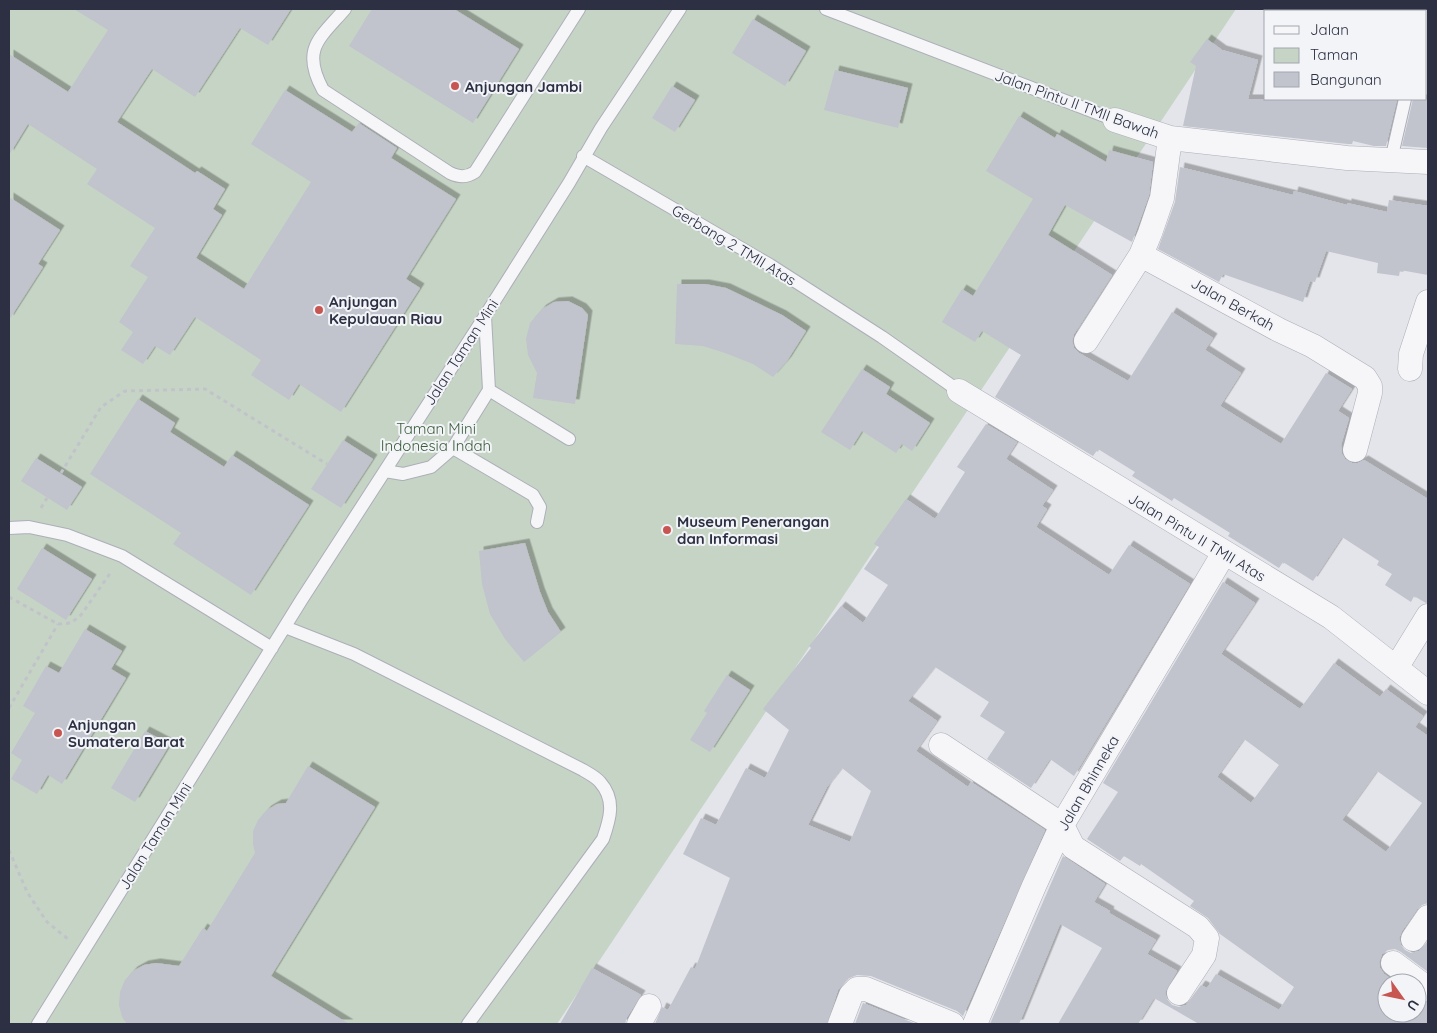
<svg xmlns="http://www.w3.org/2000/svg" width="1437" height="1033" font-family="Quicksand,sans-serif">
<defs>
<filter id="shadow"><feDropShadow dx="4.5" dy="-4.5" stdDeviation="0" flood-color="#0004"/></filter>
</defs>
<rect width="100%" height="100%" fill="#e3e5ea"/>
<!-- green -->
<path fill="#c6d4c5" d="M 9,9 L 1236,9 L 557,1024 L 9,1024 Z"/>
<!-- building -->
<path fill="#c1c3cd" fill-rule="evenodd" filter="url(#shadow)" d="M 74,9 L 291,9 L 268,45 L 240,28 L 195,97 L 152,69 L 117,122 L 195,173 L 197,171 L 225,189 L 213,209 L 222,215 L 196,258 L 244,289 L 311,182 L 251,144 L 285,90 L 352,132 L 359,123 L 397,148 L 391,158 L 456,199 L 406,279 L 420,288 L 341,412 L 299,384 L 289,400 L 251,375 L 261,360 L 195,317 L 170,355 L 155,346 L 143,364 L 121,350 L 133,332 L 119,322 L 148,277 L 130,266 L 155,228 L 87,184 L 97,169 L 28,124 L 9,155 L 9,54 L 68,92 L 108,30 Z
M 372,9 L 454,9 L 519,49 L 473,123 L 349,46 Z
M 753,19 L 806,51 L 785,86 L 732,53 Z
M 1207,39 L 1222,50 L 1258,60 L 1248,99 L 1397,99 L 1386,146 L 1374,146 L 1353,141 L 1352,144 L 1348,144 L 1183,126 L 1196,66 L 1190,62 Z
M 835,70 L 908,88 L 898,128 L 824,110 Z
M 672,86 L 695,100 L 675,132 L 652,118 Z
M 1413,99 L 1428,99 L 1428,148 L 1402,146 Z
M 1019,116 L 1055,138 L 1057,134 L 1106,162 L 1109,150 L 1153,162 L 1149,195 L 1132,242 L 1065,205 L 1048,235 L 1112,275 L 1074,334 L 1072,341 L 1074,348 L 1079,353 L 1128,381 L 1172,312 L 1213,338 L 1205,350 L 1241,373 L 1220,406 L 1281,444 L 1326,373 L 1352,389 L 1338,411 L 1349,418 L 1341,445 L 1342,454 L 1345,459 L 1352,463 L 1358,463 L 1364,460 L 1428,499 L 1428,602 L 1426,603 L 1414,596 L 1411,602 L 1385,585 L 1392,574 L 1377,565 L 1379,561 L 1342,537 L 1313,581 L 1283,562 L 1279,568 L 1228,536 L 1230,533 L 1174,498 L 1172,501 L 1132,476 L 1135,472 L 1098,449 L 1093,456 L 995,397 L 1021,355 L 982,331 L 975,342 L 942,322 L 962,289 L 973,296 L 1033,199 L 986,171 Z
M 1180,167 L 1293,195 L 1294,191 L 1347,205 L 1347,203 L 1387,212 L 1389,200 L 1428,206 L 1428,275 L 1400,270 L 1399,276 L 1377,273 L 1378,263 L 1326,251 L 1315,282 L 1310,281 L 1303,302 L 1223,274 L 1219,282 L 1158,249 L 1175,202 Z
M 9,197 L 60,230 L 38,264 L 43,267 L 9,320 Z
M 677,284 L 705,284 L 726,288 L 782,315 L 806,331 L 787,361 L 773,377 L 753,364 L 725,353 L 703,346 L 675,344 Z
M 568,301 L 582,308 L 588,315 L 575,404 L 533,398 L 537,373 L 528,355 L 526,339 L 530,323 L 542,309 L 554,302 Z
M 862,369 L 890,387 L 886,394 L 930,423 L 912,451 L 902,444 L 896,453 L 862,431 L 850,450 L 821,432 Z
M 138,399 L 175,423 L 170,432 L 224,467 L 232,455 L 309,505 L 251,595 L 173,544 L 181,533 L 90,474 Z
M 986,424 L 1017,442 L 1006,459 L 1053,490 L 1042,506 L 1047,509 L 1036,527 L 1109,575 L 1129,545 L 1190,584 L 1074,776 L 1050,759 L 1031,788 L 987,759 L 1005,732 L 980,716 L 989,702 L 935,667 L 908,701 L 937,721 L 916,751 L 968,787 L 971,782 L 1045,830 L 963,1016 L 957,1011 L 871,976 L 857,975 L 847,979 L 838,990 L 827,1024 L 655,1024 L 662,1007 L 668,1010 L 691,967 L 695,969 L 730,878 L 683,854 L 701,818 L 716,825 L 746,768 L 765,778 L 789,730 L 763,709 L 811,648 L 809,646 L 841,606 L 863,623 L 888,585 L 864,569 L 879,547 L 874,544 L 906,499 L 935,519 L 965,472 L 957,467 ZM 842,768 L 871,791 L 850,842 L 808,825 L 827,787 Z
M 343,440 L 373,459 L 341,508 L 311,489 Z
M 36,458 L 82,487 L 67,510 L 21,481 Z
M 525,543 L 540,592 L 548,612 L 561,632 L 524,662 L 505,639 L 490,614 L 482,584 L 479,551 Z
M 42,548 L 92,579 L 66,620 L 17,589 Z
M 1223,582 L 1255,603 L 1221,654 L 1300,709 L 1334,663 L 1380,697 L 1386,689 L 1423,716 L 1415,727 L 1428,736 L 1428,903 L 1422,905 L 1417,909 L 1402,931 L 1399,938 L 1401,945 L 1405,950 L 1411,953 L 1419,951 L 1428,941 L 1428,972 L 1401,952 L 1395,949 L 1388,950 L 1382,954 L 1379,962 L 1380,968 L 1384,974 L 1397,983 L 1387,983 L 1387,1013 L 1417,1013 L 1417,998 L 1428,1002 L 1428,1024 L 1199,1024 L 1154,998 L 1138,1024 L 1058,1024 L 1102,948 L 1060,924 L 1019,1024 L 990,1024 L 1063,856 L 1105,884 L 1094,902 L 1110,911 L 1109,913 L 1156,940 L 1147,954 L 1177,971 L 1165,992 L 1167,999 L 1172,1005 L 1179,1007 L 1186,1005 L 1201,985 L 1207,988 L 1216,974 L 1279,1010 L 1294,987 L 1220,934 L 1208,918 L 1190,906 L 1194,901 L 1141,864 L 1140,866 L 1124,856 L 1120,861 L 1087,839 L 1118,792 L 1103,783 ZM 1244,739 L 1279,765 L 1251,803 L 1217,777 ZM 1377,771 L 1422,803 L 1386,852 L 1342,820 Z
M 85,629 L 122,651 L 111,669 L 126,678 L 62,784 L 48,775 L 37,794 L 11,779 L 22,760 L 11,753 L 35,713 L 23,706 L 46,666 L 59,673 Z
M 727,675 L 750,690 L 710,752 L 690,740 L 707,713 L 704,711 Z
M 145,731 L 170,744 L 135,802 L 111,788 Z
M 308,766 L 375,807 L 271,976 L 349,1024 L 127,1024 L 122,1017 L 119,1005 L 120,992 L 125,980 L 133,971 L 144,965 L 156,963 L 179,966 L 203,928 L 207,931 L 255,853 L 253,844 L 253,831 L 258,820 L 267,810 L 277,804 L 286,803 Z
M 592,968 L 641,995 L 627,1017 L 625,1024 L 560,1024 Z
M 863,1003 L 916,1024 L 855,1024 Z"/>
<g fill="none" stroke-linecap="round" stroke-linejoin="round">
<defs>
<path id="service" d="M 345,9 C 319,39 301,49 323,90 L 450,173 C 459,177 466,178 475,172 L 579,9
M 826,9 L 1115,120
M 1407,9 L 1408,11
M 583,156 L 770,265 L 882,337 L 959,391
M 1391,160 L 1405,99
M 489,390 L 569,439
M 453,448 L 533,495 L 540,507 L 537,522
M 385,471 L 403,474 L 431,467 L 453,448 L 489,390 L 485,316
M 9,528 L 29,527 L 67,535 L 122,556 L 272,648
M 285,627 L 354,654 L 583,770 C 588,773 596,777 600,782 C 616,800 610,819 603,839 L 468,1024
M 38,1024 L 302,599 L 485,316 L 569,183 L 601,128 L 680,9"/>
<path id="minor" d="M 1115,120 L 1170,138 L 1347,158 L 1428,162
M 1170,138 L 1162,198 L 1150,233 L 1141,255 L 1279,330 L 1313,346 L 1365,378 L 1370,386 L 1370,393 L 1355,450
M 1086,341 L 1141,255
M 1410,369 L 1411,354 L 1428,302
M 959,391 L 1331,617 L 1428,693
M 1396,668 L 1428,616
M 941,745 L 1062,825 L 1073,847 L 1198,927 L 1207,938 L 1204,955 L 1179,993
M 1413,939 L 1428,917
M 1393,963 L 1428,989
M 639,1024 L 649,1006
M 840,1024 L 851,995 L 857,989 L 866,989 L 952,1024
M 975,1024 L 1034,886 L 1062,825 L 1224,553"/>
</defs>
<!-- service casing -->
<use href="#service" stroke="#acafb8" stroke-width="14"/>
<!-- minor casing -->
<use href="#minor" stroke="#acafb8" stroke-width="25"/>
<!-- path -->
<path stroke="#c1c3c9" stroke-width="3" stroke-dasharray="4 4" stroke-linecap="butt" d="M 61,473 L 101,407 L 125,391 L 205,389 L 327,464
M 41,508 L 47,498
M 9,597 L 58,624 L 71,623 L 81,615 L 111,572
M 9,708 L 58,624
M 9,850 L 27,892 L 47,922 L 68,939"/>
<!-- service -->
<use href="#service" stroke="#f6f6f9" stroke-width="12"/>
<!-- minor -->
<use href="#minor" stroke="#f6f6f9" stroke-width="24"/>
</g>
<!-- markers -->
<g fill="#c75551" stroke="#f3f4f8" stroke-width="2">
<circle cx="455" cy="86" r="5"/>
<circle cx="319" cy="310" r="5"/>
<circle cx="667" cy="530" r="5"/>
<circle cx="58" cy="733" r="5"/>
</g>
<g text-anchor="middle" dominant-baseline="central" stroke-width="4" stroke-linejoin="round" paint-order="stroke">
<!-- poi labels -->
<g font-size="15" font-weight="bold" fill="#2c3042" stroke="#f3f4f8" text-anchor="start">
<text x="465" y="86">Anjungan Jambi</text>
<text x="329" y="301">Anjungan<tspan x="329" dy="17">Kepulauan Riau</tspan></text>
<text x="677" y="521">Museum Penerangan<tspan x="677" dy="17">dan Informasi</tspan></text>
<text x="68" y="724">Anjungan<tspan x="68" dy="17">Sumatera Barat</tspan></text>
</g>
<!-- street labels -->
<g font-size="15" fill="#2c3042" stroke="#f3f4f8">
<text transform="translate(1077 104) rotate(20)">Jalan Pintu II TMII Bawah</text>
<text transform="translate(734 245) rotate(31)">Gerbang 2 TMII Atas</text>
<text transform="translate(1233 304) rotate(29)">Jalan Berkah</text>
<text transform="translate(461 352) rotate(-57)">Jalan Taman Mini</text>
<text transform="translate(1197 537) rotate(31)">Jalan Pintu II TMII Atas</text>
<text transform="translate(1088 783) rotate(-60)">Jalan Bhinneka</text>
<text transform="translate(155 836) rotate(-58)">Jalan Taman Mini</text>
</g>
<!-- park labels -->
<g font-size="15" fill="#3a5d3a" stroke="#f3f4f8">
<text x="436" y="428">Taman Mini<tspan x="436" dy="17">Indonesia Indah</tspan></text>
</g>
</g>
<!-- border -->
<rect width="1437" height="1033" fill="none" stroke="#2c3042" stroke-width="20"/>
<!-- legend -->
<rect x="1264" y="10" width="162" height="90" fill="#f3f4f8" stroke="#a3a6af"/>
<rect x="1274" y="26" width="25" height="8" fill="#f6f6f9" stroke="#a3a6af"/>
<text x="1310" y="35" font-size="15" fill="#2c3042">Jalan</text>
<rect x="1274" y="48" width="25" height="15" fill="#c6d4c5" stroke="#a3a6af"/>
<text x="1310" y="60" font-size="15" fill="#2c3042">Taman</text>
<rect x="1274" y="72" width="25" height="15" fill="#c1c3cd" stroke="#a3a6af"/>
<text x="1310" y="85" font-size="15" fill="#2c3042">Bangunan</text>
<!-- north arrow -->
<g transform="translate(1402 998) rotate(123)"><circle r="24" fill="#f3f4f8" stroke="#a3a6af"/>
<path d="M0-4L9 19L0 12L-9 19Z" fill="#c75551"/>
<text y="-8" font-size="14" font-weight="bold" text-anchor="middle" fill="#2c3042">U</text>
</g>
</svg>
